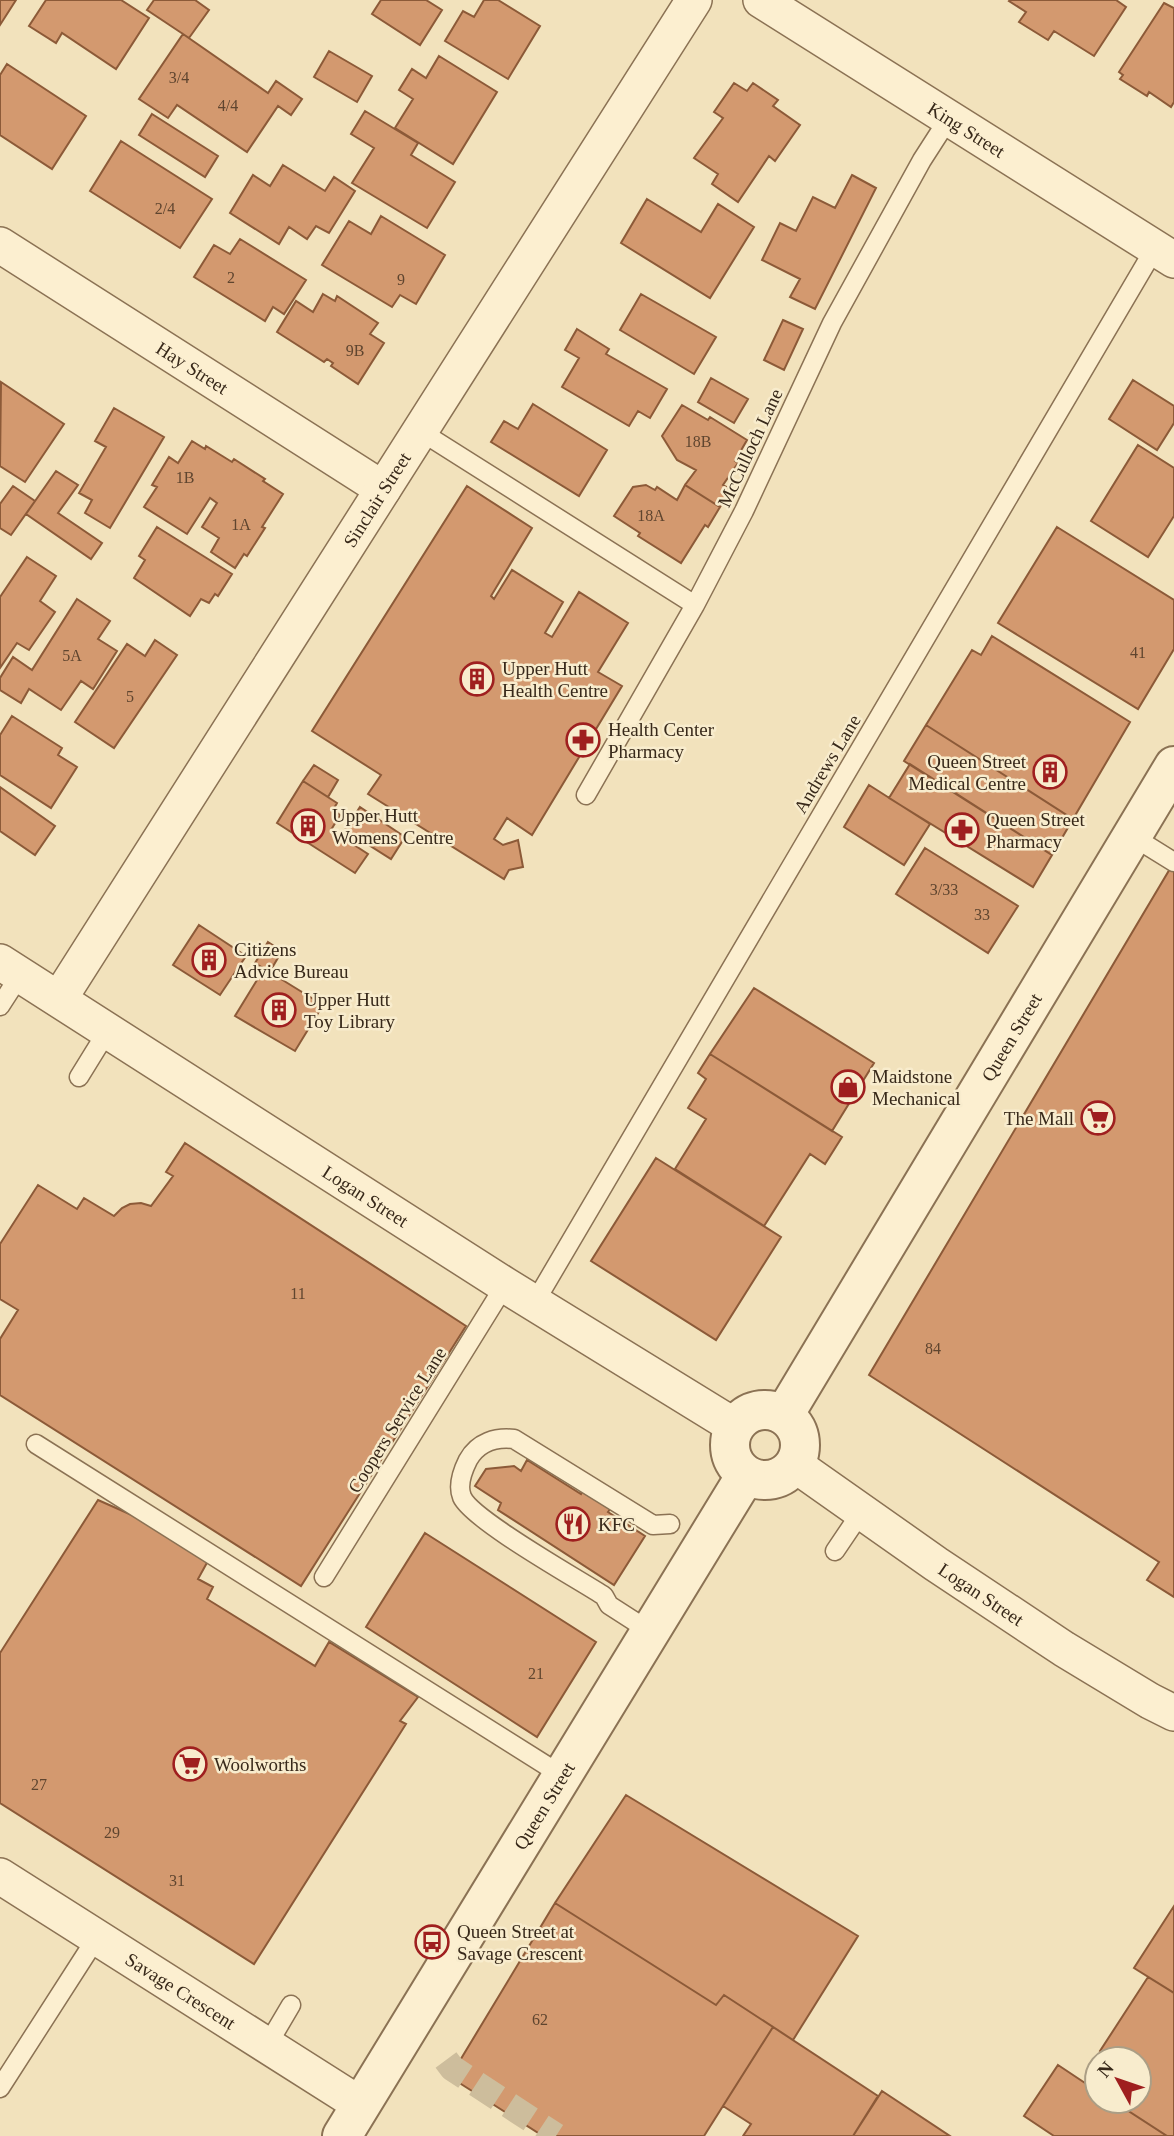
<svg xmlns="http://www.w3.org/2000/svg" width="1174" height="2136" font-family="Georgia,serif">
<rect width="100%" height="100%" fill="#f2e2bc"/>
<!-- building -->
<path fill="#d3996f" stroke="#8c5a38" stroke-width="2" d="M 0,0 L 16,0 L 0,25 Z
M 46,0 L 121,0 L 149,18 L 116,69 L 62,33 L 56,43 L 29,26 Z
M 154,0 L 195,0 L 209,10 L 189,38 L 147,10 Z
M 381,0 L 426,0 L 442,10 L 420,45 L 372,14 Z
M 484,0 L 498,0 L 540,26 L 508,79 L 445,41 L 463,11 L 474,17 Z
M 1010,0 L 1116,0 L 1126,7 L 1094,56 L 1054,31 L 1048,40 L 1019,22 L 1026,12 L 1009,1 Z
M 1164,3 L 1174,8 L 1174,102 L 1171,107 L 1149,92 L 1147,96 L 1120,79 L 1123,75 L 1119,72 Z
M 183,34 L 268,93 L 276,81 L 302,99 L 291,115 L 278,106 L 247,152 L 177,105 L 168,118 L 139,99 Z
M 329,51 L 372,76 L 357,102 L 314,77 Z
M 439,56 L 497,92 L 453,164 L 395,128 L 413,99 L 399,90 L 412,69 L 426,78 Z
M 7,64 L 86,116 L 52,169 L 0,135 L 0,75 Z
M 734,83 L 747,91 L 753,83 L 778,100 L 773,106 L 800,125 L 775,161 L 769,156 L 738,202 L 712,184 L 718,174 L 694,158 L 723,118 L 714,112 Z
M 365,111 L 418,143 L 411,155 L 455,182 L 427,228 L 352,183 L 374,148 L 351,134 Z
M 152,114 L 218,156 L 205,177 L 139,135 Z
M 121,141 L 212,199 L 180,248 L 90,191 Z
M 283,165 L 325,191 L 334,177 L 355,191 L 329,233 L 316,226 L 307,239 L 289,227 L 279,244 L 230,213 L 253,175 L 270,186 Z
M 852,175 L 876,188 L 815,309 L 790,297 L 800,279 L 762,260 L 780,223 L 796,231 L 813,197 L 835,208 Z
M 647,199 L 701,232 L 718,204 L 754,227 L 710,298 L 621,243 Z
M 381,216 L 445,255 L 416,304 L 400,295 L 392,307 L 322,265 L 349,221 L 371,234 Z
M 240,239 L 306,280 L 284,314 L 273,307 L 265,321 L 194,277 L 214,245 L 230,254 Z
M 323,294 L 335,301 L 337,296 L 378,323 L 370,334 L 384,343 L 358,384 L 331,366 L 333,363 L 327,359 L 324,362 L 277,332 L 296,301 L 313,312 Z
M 641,294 L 716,337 L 694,374 L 620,330 Z
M 783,320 L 803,329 L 784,370 L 764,360 Z
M 577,329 L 609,349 L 606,354 L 667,389 L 650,418 L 638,411 L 629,426 L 562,387 L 579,358 L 565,350 Z
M 711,378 L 748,399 L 734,423 L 698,402 Z
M 1133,380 L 1174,406 L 1174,423 L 1157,450 L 1109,419 Z
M 1,382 L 64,424 L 25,482 L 0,466 Z
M 533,404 L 607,450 L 579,496 L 491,442 L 504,421 L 518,429 Z
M 682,405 L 708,420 L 710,417 L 747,440 L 735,461 L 738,463 L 723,485 L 730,489 L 720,507 L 685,485 L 696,470 L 677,460 L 662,436 Z
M 114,408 L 164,437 L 110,528 L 85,513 L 92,500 L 79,493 L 106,447 L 95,441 Z
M 192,441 L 205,449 L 206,446 L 232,462 L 234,459 L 265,479 L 263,481 L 283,494 L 262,527 L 265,528 L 247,556 L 244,554 L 235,568 L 211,552 L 219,538 L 202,527 L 217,503 L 210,498 L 187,534 L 144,507 L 157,487 L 152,485 L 169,457 L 178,463 Z
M 1138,445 L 1174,468 L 1174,516 L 1148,557 L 1091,521 Z
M 56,471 L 78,485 L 58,513 L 102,543 L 91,559 L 26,514 Z
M 646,485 L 655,490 L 657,487 L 677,500 L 685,485 L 720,507 L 708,527 L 705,525 L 681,563 L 638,536 L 640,533 L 614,516 L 633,487 Z
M 13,486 L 35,501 L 11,535 L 0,528 L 0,504 Z
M 467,486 L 532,528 L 491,596 L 494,599 L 512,570 L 563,602 L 545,633 L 552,637 L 579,592 L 628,623 L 598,672 L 622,686 L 532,835 L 507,818 L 494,839 L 503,845 L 518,840 L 523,867 L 509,870 L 504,879 L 368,794 L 381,775 L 312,731 Z
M 157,527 L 232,574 L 218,596 L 215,594 L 209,603 L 201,599 L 190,616 L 134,578 L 145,560 L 139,556 Z
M 1057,527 L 1174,600 L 1174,649 L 1138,709 L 998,623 Z
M 27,557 L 56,576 L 40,601 L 55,612 L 29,650 L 17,643 L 0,668 L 0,597 Z
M 77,599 L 110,621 L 98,639 L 117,651 L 93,689 L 81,681 L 61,710 L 29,689 L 21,703 L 0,690 L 0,678 L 13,657 L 32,670 Z
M 992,636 L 1130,722 L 1073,819 L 926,725 L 972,650 L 981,655 Z
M 155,640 L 177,655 L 114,748 L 75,722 L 127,644 L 145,656 Z
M 12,716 L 62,748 L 58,755 L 77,767 L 51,808 L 0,775 L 0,735 Z
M 926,725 L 1073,819 L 1052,855 L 904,761 Z
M 910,764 L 1052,855 L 1033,887 L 889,798 Z
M 314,765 L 338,780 L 328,797 L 303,781 Z
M 303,781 L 337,803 L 333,810 L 340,815 L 331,830 L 368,854 L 355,873 L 277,823 Z
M 869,785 L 930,824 L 904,865 L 844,827 Z
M 0,787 L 55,826 L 35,855 L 0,831 Z
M 360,807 L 405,837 L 391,859 L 345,830 Z
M 925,848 L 1018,906 L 988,953 L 896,894 Z
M 1174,862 L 1174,1597 L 1147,1580 L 1159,1562 L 869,1375 Z
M 199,925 L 246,956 L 220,995 L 173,965 Z
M 268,942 L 282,951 L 269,973 L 255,963 Z
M 255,963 L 323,1005 L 295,1051 L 235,1016 L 257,980 L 248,974 Z
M 754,988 L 874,1063 L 832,1131 L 710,1054 Z
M 710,1054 L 842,1137 L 825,1164 L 810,1154 L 764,1226 L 675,1169 L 706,1119 L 688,1108 L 706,1079 L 698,1073 Z
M 185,1143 L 466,1326 L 301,1586 L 0,1395 L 0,1339 L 18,1310 L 0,1299 L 0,1244 L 38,1185 L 77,1209 L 84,1198 L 114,1216 L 122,1208 L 130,1204 L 141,1203 L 151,1206 L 173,1176 L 166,1172 Z
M 656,1158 L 781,1237 L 716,1340 L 591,1261 Z
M 527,1460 L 581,1494 L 583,1490 L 611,1508 L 608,1512 L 645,1536 L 614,1585 L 498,1510 L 501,1503 L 475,1486 L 486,1469 L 514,1466 L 521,1471 Z
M 98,1500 L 143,1520 L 209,1559 L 198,1579 L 213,1587 L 207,1599 L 315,1666 L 329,1642 L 418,1697 L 400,1721 L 406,1724 L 254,1964 L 0,1803 L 0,1653 Z
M 425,1533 L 596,1642 L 537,1737 L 366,1627 Z
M 626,1795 L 858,1936 L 793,2040 L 724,1995 L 716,2005 L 555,1903 Z
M 555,1903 L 716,2005 L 724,1995 L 773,2027 L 704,2136 L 543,2136 L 450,2077 Z
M 1174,1906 L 1174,1993 L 1134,1968 Z
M 1148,1977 L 1174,1993 L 1174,2136 L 1167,2136 L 1113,2101 L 1139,2101 L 1139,2059 L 1113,2059 L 1100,2051 Z
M 773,2027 L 878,2096 L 853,2136 L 743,2136 L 751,2124 L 723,2106 Z
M 1058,2065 L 1097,2091 L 1097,2101 L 1113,2101 L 1167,2136 L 1054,2136 L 1024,2116 Z
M 882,2091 L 950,2136 L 853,2136 Z"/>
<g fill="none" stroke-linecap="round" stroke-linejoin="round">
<!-- pedestrian-tunnel -->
<path stroke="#cdbd9c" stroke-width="26" stroke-dasharray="26 13" stroke-linecap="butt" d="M 446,2060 L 452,2068 L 556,2136"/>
<defs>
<path id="service" d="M 420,431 L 695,605
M 586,795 L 695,605 L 744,511 L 832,323 L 922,160 L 949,118
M 1132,836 L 1174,862
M 0,1006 L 20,975
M 79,1077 L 108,1030
M 535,1302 L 1155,248
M 36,1444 L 563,1776
M 835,1551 L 862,1511
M 324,1577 L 505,1285
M 651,1632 L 609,1605 L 604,1596 C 578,1579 472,1520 462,1497 C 457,1485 463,1470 468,1460 C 478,1442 496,1437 514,1439 L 653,1525 L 670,1524
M 268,2044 L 291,2005
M 0,2088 L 97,1937"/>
<g id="minor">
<path id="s1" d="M 761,0 L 1174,260"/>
<path id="s2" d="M 0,245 L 383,489"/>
<path id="s3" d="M 0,962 L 505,1285 L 734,1426"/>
<path id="s4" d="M 59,999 L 694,0"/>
<path id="s5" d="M 794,1464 L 936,1564 L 1064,1649 L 1150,1701 L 1174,1713"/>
<path id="s6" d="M 0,1876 L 361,2105"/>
</g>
<g id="tertiary">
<circle cx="765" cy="1445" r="35"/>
<path id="s7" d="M 784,1415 L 1174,766"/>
<path id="s8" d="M 342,2136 L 746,1475"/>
</g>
</defs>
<!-- service casing -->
<use href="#service" stroke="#8b7254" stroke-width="21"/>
<!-- minor casing -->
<use href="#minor" stroke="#8b7254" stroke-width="38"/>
<!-- tertiary casing -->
<use href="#tertiary" stroke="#8b7254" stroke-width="42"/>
<!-- service -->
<use href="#service" stroke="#fcefd0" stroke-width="18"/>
<!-- minor -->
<use href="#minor" stroke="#fcefd0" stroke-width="35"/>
<!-- tertiary -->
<use href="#tertiary" stroke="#fcefd0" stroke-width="38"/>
</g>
<!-- icons -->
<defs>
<symbol id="building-ring" viewBox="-11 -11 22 22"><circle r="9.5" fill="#f8eccd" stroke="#9f1f1f" stroke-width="1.5"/><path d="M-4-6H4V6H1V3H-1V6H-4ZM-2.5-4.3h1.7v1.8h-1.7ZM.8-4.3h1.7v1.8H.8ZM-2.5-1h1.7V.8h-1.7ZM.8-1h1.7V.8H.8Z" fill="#9f1f1f"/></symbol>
<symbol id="pharmacy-ring" viewBox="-11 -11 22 22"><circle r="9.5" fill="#f8eccd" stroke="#9f1f1f" stroke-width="1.5"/><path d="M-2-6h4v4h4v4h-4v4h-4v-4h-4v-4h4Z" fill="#9f1f1f"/></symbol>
<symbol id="shop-ring" viewBox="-11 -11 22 22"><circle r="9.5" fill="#f8eccd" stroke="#9f1f1f" stroke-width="1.5"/><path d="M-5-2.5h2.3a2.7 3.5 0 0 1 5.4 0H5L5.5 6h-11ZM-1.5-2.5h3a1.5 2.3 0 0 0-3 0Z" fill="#9f1f1f"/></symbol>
<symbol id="supermarket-ring" viewBox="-11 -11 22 22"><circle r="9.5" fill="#f8eccd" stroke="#9f1f1f" stroke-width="1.5"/><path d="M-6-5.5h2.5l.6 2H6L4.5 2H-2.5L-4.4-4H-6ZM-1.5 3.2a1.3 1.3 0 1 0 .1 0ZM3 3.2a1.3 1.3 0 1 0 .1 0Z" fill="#9f1f1f"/></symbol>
<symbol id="restaurant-ring" viewBox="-11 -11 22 22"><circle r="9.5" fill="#f8eccd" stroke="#9f1f1f" stroke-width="1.5"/><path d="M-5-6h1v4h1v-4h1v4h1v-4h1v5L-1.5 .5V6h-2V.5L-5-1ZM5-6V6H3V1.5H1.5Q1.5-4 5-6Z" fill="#9f1f1f"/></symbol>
<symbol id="bus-ring" viewBox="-11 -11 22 22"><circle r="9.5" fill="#f8eccd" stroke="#9f1f1f" stroke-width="1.5"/><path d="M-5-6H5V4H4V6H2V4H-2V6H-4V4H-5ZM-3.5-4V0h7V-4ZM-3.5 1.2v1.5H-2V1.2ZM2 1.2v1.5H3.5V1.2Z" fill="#9f1f1f"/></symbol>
</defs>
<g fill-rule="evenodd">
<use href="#building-ring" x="458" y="660" width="38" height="38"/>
<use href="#pharmacy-ring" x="564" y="721" width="38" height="38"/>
<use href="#building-ring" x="1031" y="753" width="38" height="38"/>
<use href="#building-ring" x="289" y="807" width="38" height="38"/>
<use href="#pharmacy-ring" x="943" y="811" width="38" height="38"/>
<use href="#building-ring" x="190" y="941" width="38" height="38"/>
<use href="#building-ring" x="260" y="991" width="38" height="38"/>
<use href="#shop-ring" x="829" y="1068" width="38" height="38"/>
<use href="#supermarket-ring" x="1079" y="1099" width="38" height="38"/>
<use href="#restaurant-ring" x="554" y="1505" width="38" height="38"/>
<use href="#supermarket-ring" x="171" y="1745" width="38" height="38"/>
<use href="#bus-ring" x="413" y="1923" width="38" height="38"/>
</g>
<g text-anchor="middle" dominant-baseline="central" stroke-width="5" stroke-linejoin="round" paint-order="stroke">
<!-- number labels -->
<g font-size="16" fill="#5f452f">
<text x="179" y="77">3/4</text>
<text x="228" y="105">4/4</text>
<text x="165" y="208">2/4</text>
<text x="231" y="277">2</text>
<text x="401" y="279">9</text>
<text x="355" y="350">9B</text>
<text x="698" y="441">18B</text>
<text x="185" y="477">1B</text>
<text x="651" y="515">18A</text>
<text x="241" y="524">1A</text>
<text x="1138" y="652">41</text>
<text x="72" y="655">5A</text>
<text x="130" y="696">5</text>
<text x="944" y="889">3/33</text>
<text x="982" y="914">33</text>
<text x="298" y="1293">11</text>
<text x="933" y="1348">84</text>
<text x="536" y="1673">21</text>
<text x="39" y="1784">27</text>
<text x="112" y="1832">29</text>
<text x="177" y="1880">31</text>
<text x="540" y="2019">62</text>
</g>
<!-- street labels -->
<g font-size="19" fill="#38291a" stroke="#f8eccd">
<text stroke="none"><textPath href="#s1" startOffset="243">King Street</textPath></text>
<text stroke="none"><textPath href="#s2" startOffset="228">Hay Street</textPath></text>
<text transform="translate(750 448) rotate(-65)">McCulloch Lane</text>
<text stroke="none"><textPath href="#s4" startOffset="592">Sinclair Street</textPath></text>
<text transform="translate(827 764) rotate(-59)">Andrews Lane</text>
<text stroke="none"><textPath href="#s7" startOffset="441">Queen Street</textPath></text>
<text stroke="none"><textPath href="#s3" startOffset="434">Logan Street</textPath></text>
<text transform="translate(397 1420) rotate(-58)">Coopers Service Lane</text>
<text stroke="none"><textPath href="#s5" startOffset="228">Logan Street</textPath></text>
<text stroke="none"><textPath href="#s8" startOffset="387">Queen Street</textPath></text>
<text stroke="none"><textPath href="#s6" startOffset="214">Savage Crescent</textPath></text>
</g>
<!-- poi labels -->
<g font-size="19" fill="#38291a" stroke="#f8eccd" text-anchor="start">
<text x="502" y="668">Upper Hutt<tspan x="502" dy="22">Health Centre</tspan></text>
<text x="608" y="729">Health Center<tspan x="608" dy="22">Pharmacy</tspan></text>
<text x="1026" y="761" text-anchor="end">Queen Street<tspan x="1026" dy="22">Medical Centre</tspan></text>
<text x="332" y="815">Upper Hutt<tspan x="332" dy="22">Womens Centre</tspan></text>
<text x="986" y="819">Queen Street<tspan x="986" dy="22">Pharmacy</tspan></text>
<text x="234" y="949">Citizens<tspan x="234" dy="22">Advice Bureau</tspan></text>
<text x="304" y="999">Upper Hutt<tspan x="304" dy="22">Toy Library</tspan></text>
<text x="872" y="1076">Maidstone<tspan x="872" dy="22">Mechanical</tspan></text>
<text x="1074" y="1118" text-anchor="end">The Mall</text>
<text x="598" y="1524">KFC</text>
<text x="214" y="1764">Woolworths</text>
<text x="457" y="1931">Queen Street at<tspan x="457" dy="22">Savage Crescent</tspan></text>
</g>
</g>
<!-- north arrow -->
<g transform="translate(1118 2080) rotate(310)"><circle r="33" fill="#f8eccd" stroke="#ab9e85" stroke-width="2"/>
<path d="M0-5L12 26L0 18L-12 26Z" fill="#9f1f1f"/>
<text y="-10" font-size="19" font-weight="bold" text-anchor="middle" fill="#38291a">N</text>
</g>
</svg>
